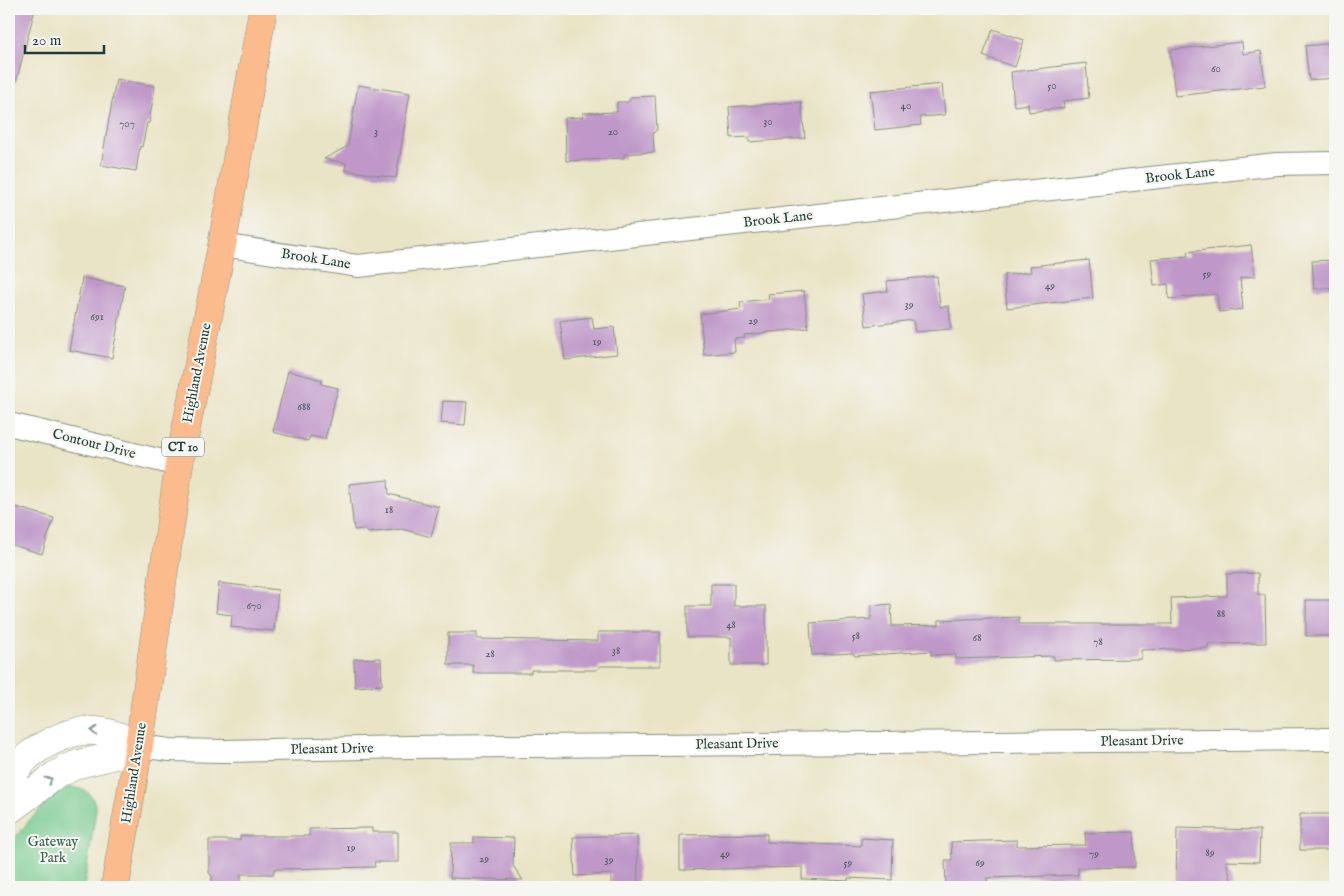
<svg xmlns="http://www.w3.org/2000/svg" width="1344" height="896" font-family="'IM FELL English',serif">
<rect width="100%" height="100%" fill="#f6f6f2"/>
<filter id="ink" filterUnits="userSpaceOnUse"><feTurbulence type="fractalNoise" baseFrequency=".02" numOctaves="2"/><feDisplacementMap in="SourceGraphic" scale="10" xChannelSelector="R" yChannelSelector="G"/><feConvolveMatrix kernelMatrix="1 2 1 2 8 2 1 2 1" color-interpolation-filters="sRGB"/></filter>
<filter id="wash" filterUnits="userSpaceOnUse"><feTurbulence type="fractalNoise" baseFrequency=".0096" numOctaves="4" result="noise"/><feDisplacementMap in="SourceGraphic" scale="20" xChannelSelector="R" yChannelSelector="G"/><feGaussianBlur stdDeviation="1.12" result="paint"/><feColorMatrix in="noise" values="0 0 0 0 0 0 0 0 0 0 0 0 0 0 0 0 0 1.4 0 .05"/><feComposite in="paint" operator="in"/></filter>
<g filter="url(#wash)">
<rect width="100%" height="100%" fill="#eae4c6"/>
<!-- green -->
<path fill="#74c98d" stroke="#4a8360" d="M 69,787 C 87,789 93,793 96,810 L 84,887 L 9,887 L 9,847 L 11,843 L 29,821 L 56,793 Z"/>
<g id="blocks">
<!-- building -->
<path fill="#bf98c9" d="M 9,9 L 35,9 L 16,82 L 9,81 Z
M 993,29 L 1024,40 L 1015,67 L 983,56 Z
M 1242,42 L 1243,54 L 1261,51 L 1265,86 L 1175,96 L 1170,50 Z
M 1335,43 L 1335,78 L 1309,80 L 1305,46 Z
M 1086,63 L 1089,98 L 1063,101 L 1064,108 L 1029,112 L 1028,104 L 1014,106 L 1011,72 Z
M 116,79 L 155,86 L 149,123 L 147,123 L 142,147 L 140,146 L 136,171 L 101,165 Z
M 942,84 L 945,115 L 920,117 L 921,125 L 875,130 L 870,91 Z
M 358,85 L 410,93 L 396,178 L 345,170 L 346,163 L 324,159 L 348,146 Z
M 655,96 L 657,130 L 653,133 L 654,152 L 624,154 L 624,158 L 566,161 L 565,118 L 583,117 L 583,113 L 617,112 L 617,102 L 628,102 L 632,97 Z
M 801,102 L 805,138 L 749,142 L 749,137 L 731,138 L 729,107 Z
M 1251,245 L 1255,276 L 1240,278 L 1243,309 L 1219,312 L 1217,294 L 1169,299 L 1168,284 L 1154,286 L 1151,259 L 1188,256 L 1187,252 Z
M 1089,260 L 1093,298 L 1007,308 L 1004,275 L 1031,272 L 1030,266 Z
M 1335,260 L 1335,287 L 1314,289 L 1312,261 Z
M 937,276 L 940,307 L 949,306 L 951,329 L 915,332 L 913,320 L 866,326 L 862,294 L 888,291 L 887,281 Z
M 82,278 L 125,286 L 112,358 L 69,350 Z
M 804,291 L 808,328 L 744,335 L 745,338 L 734,339 L 735,352 L 704,355 L 700,314 L 741,309 L 740,302 L 769,299 L 768,294 Z
M 592,317 L 594,329 L 614,327 L 617,354 L 565,360 L 560,321 Z
M 288,371 L 322,380 L 321,384 L 338,388 L 325,439 L 310,436 L 308,441 L 273,432 Z
M 443,401 L 467,402 L 465,425 L 441,423 Z
M 388,480 L 389,494 L 439,507 L 431,537 L 402,529 L 368,533 L 365,529 L 354,530 L 349,484 Z
M 9,505 L 54,518 L 42,554 L 9,544 Z
M 1258,573 L 1258,595 L 1265,595 L 1266,643 L 1208,644 L 1208,648 L 1141,650 L 1141,659 L 1054,660 L 1054,656 L 956,659 L 955,654 L 931,655 L 931,651 L 855,656 L 853,653 L 812,655 L 810,623 L 871,619 L 871,606 L 891,604 L 892,626 L 939,625 L 939,620 L 1019,617 L 1019,624 L 1172,624 L 1171,598 L 1227,596 L 1227,574 Z
M 219,583 L 278,590 L 274,631 L 231,627 L 232,615 L 216,613 Z
M 711,584 L 734,584 L 734,606 L 766,606 L 766,665 L 731,665 L 731,637 L 687,637 L 687,606 L 711,606 Z
M 1306,600 L 1335,600 L 1335,636 L 1306,636 Z
M 598,632 L 660,632 L 660,666 L 600,666 L 597,670 L 531,670 L 531,673 L 473,673 L 473,665 L 448,665 L 448,633 L 477,633 L 477,639 L 598,641 Z
M 381,658 L 382,685 L 355,687 L 354,659 Z
M 1300,814 L 1335,814 L 1335,850 L 1300,850 Z
M 372,828 L 372,832 L 398,832 L 398,862 L 374,862 L 375,867 L 274,869 L 274,874 L 241,874 L 241,887 L 212,887 L 212,876 L 209,873 L 209,840 L 240,840 L 240,836 L 309,836 L 309,829 Z
M 1177,828 L 1260,830 L 1259,862 L 1226,861 L 1233,887 L 1176,887 Z
M 1134,832 L 1135,867 L 1078,868 L 1078,875 L 987,878 L 988,887 L 946,887 L 945,860 L 952,860 L 951,842 L 1017,840 L 1017,846 L 1086,845 L 1085,833 Z
M 767,834 L 767,842 L 861,846 L 861,838 L 893,840 L 892,880 L 848,878 L 848,881 L 802,879 L 802,867 L 680,870 L 680,835 Z
M 637,835 L 638,887 L 611,887 L 611,874 L 575,876 L 573,837 Z
M 474,837 L 514,838 L 513,866 L 523,880 L 450,878 L 451,843 L 474,843 Z"/>
</g>
</g>
<g filter="url(#ink)">
<use href="#blocks" fill-opacity="0" stroke="#84907d" stroke-width="1"/>
<g fill="none" stroke-linecap="round" stroke-linejoin="round">
<defs>
<path id="minor" d="M 222,245 L 358,266 L 1277,164 L 1335,163
M 9,424 L 179,465
M 139,746 L 170,750 L 224,751 L 408,747 L 1335,739"/>
<path id="tertiary" d="M 9,790 C 10,779 17,767 25,759 C 37,747 66,732 84,731 C 104,729 122,736 139,746
M 9,810 L 56,775 L 75,765 L 120,754 L 139,746"/>
<path id="trunk" d="M 115,887 L 139,746 L 179,465 L 222,245 L 263,9"/>
</defs>
<!-- minor casing -->
<use href="#minor" stroke="#84907d" stroke-width="24"/>
<!-- tertiary casing -->
<use href="#tertiary" stroke="#84907d" stroke-width="29"/>
<!-- trunk casing -->
<use href="#trunk" stroke="#84907d" stroke-width="29"/>
<!-- minor -->
<use href="#minor" stroke="#fff" stroke-width="22"/>
<!-- tertiary -->
<use href="#tertiary" stroke="#fff" stroke-width="28"/>
<!-- trunk -->
<use href="#trunk" stroke="#fbbb8d" stroke-width="28"/>
</g>
<!-- one-way arrows -->
<defs><path id="oneway-chevron" d="M-2-3.5L2.5 0L-2 3.5" fill="none" stroke-width="1.6" stroke-linecap="round" stroke-linejoin="round" transform="scale(1.25)"/></defs>
<g stroke="#8f9e9a">
<use href="#oneway-chevron" transform="translate(94 731) rotate(-178)"/>
<use href="#oneway-chevron" transform="translate(49 780) rotate(-34)"/>
</g>
</g>
<g text-anchor="middle" dominant-baseline="central" stroke-width="4" stroke-linejoin="round" paint-order="stroke">
<!-- number labels -->
<g font-size="11" fill="#475459">
<text x="1216" y="69">60</text>
<text x="1052" y="86">50</text>
<text x="906" y="106">40</text>
<text x="768" y="122">30</text>
<text x="127" y="124">707</text>
<text x="376" y="132">3</text>
<text x="613" y="132">20</text>
<text x="1207" y="274">59</text>
<text x="1050" y="286">49</text>
<text x="909" y="305">39</text>
<text x="97" y="317">691</text>
<text x="753" y="321">29</text>
<text x="597" y="342">19</text>
<text x="304" y="407">688</text>
<text x="389" y="510">18</text>
<text x="254" y="606">670</text>
<text x="1221" y="614">88</text>
<text x="731" y="625">48</text>
<text x="856" y="636">58</text>
<text x="977" y="638">68</text>
<text x="1098" y="642">78</text>
<text x="616" y="651">38</text>
<text x="490" y="654">28</text>
<text x="351" y="848">19</text>
<text x="1210" y="853">89</text>
<text x="725" y="854">49</text>
<text x="1094" y="854">79</text>
<text x="484" y="859">29</text>
<text x="609" y="860">39</text>
<text x="848" y="863">59</text>
<text x="980" y="863">69</text>
</g>
<!-- shield labels -->
<rect fill="#f6f6f2" stroke="#60746d" stroke-width="1" x="162" y="437.5" width="42" height="19" rx="4"/>
<g font-size="12" font-weight="bold" fill="#1f3d34">
<text x="183" y="447">CT 10</text>
</g>
<!-- street labels -->
<g font-size="14" fill="#1f3d34" stroke="#f6f6f2">
<text transform="translate(1180 175) rotate(-6)">Brook Lane</text>
<text transform="translate(778 219) rotate(-6)">Brook Lane</text>
<text transform="translate(316 259) rotate(9)">Brook Lane</text>
<text transform="translate(197 373) rotate(-79)">Highland Avenue</text>
<text transform="translate(94 444) rotate(14)">Contour Drive</text>
<text transform="translate(1142 741) rotate(-1)">Pleasant Drive</text>
<text transform="translate(737 744) rotate(-1)">Pleasant Drive</text>
<text transform="translate(332 749) rotate(-1)">Pleasant Drive</text>
<text transform="translate(134 773) rotate(-81)">Highland Avenue</text>
</g>
<!-- park labels -->
<g font-size="14" fill="#34604a" stroke="#f6f6f2">
<text x="53" y="842">Gateway<tspan x="53" dy="16">Park</tspan></text>
</g>
</g>
<!-- margin -->
<rect width="1344" height="896" fill="none" stroke="#f6f6f2" stroke-width="30"/>
<!-- scale -->
<path d="M25 45v8h79v-8" fill="none" stroke="#1f3d34" stroke-width="2.5"/>
<text x="32" y="45" font-size="15" fill="#1f3d34" stroke="#f6f6f2" stroke-width="4" paint-order="stroke">20 m</text>
</svg>
